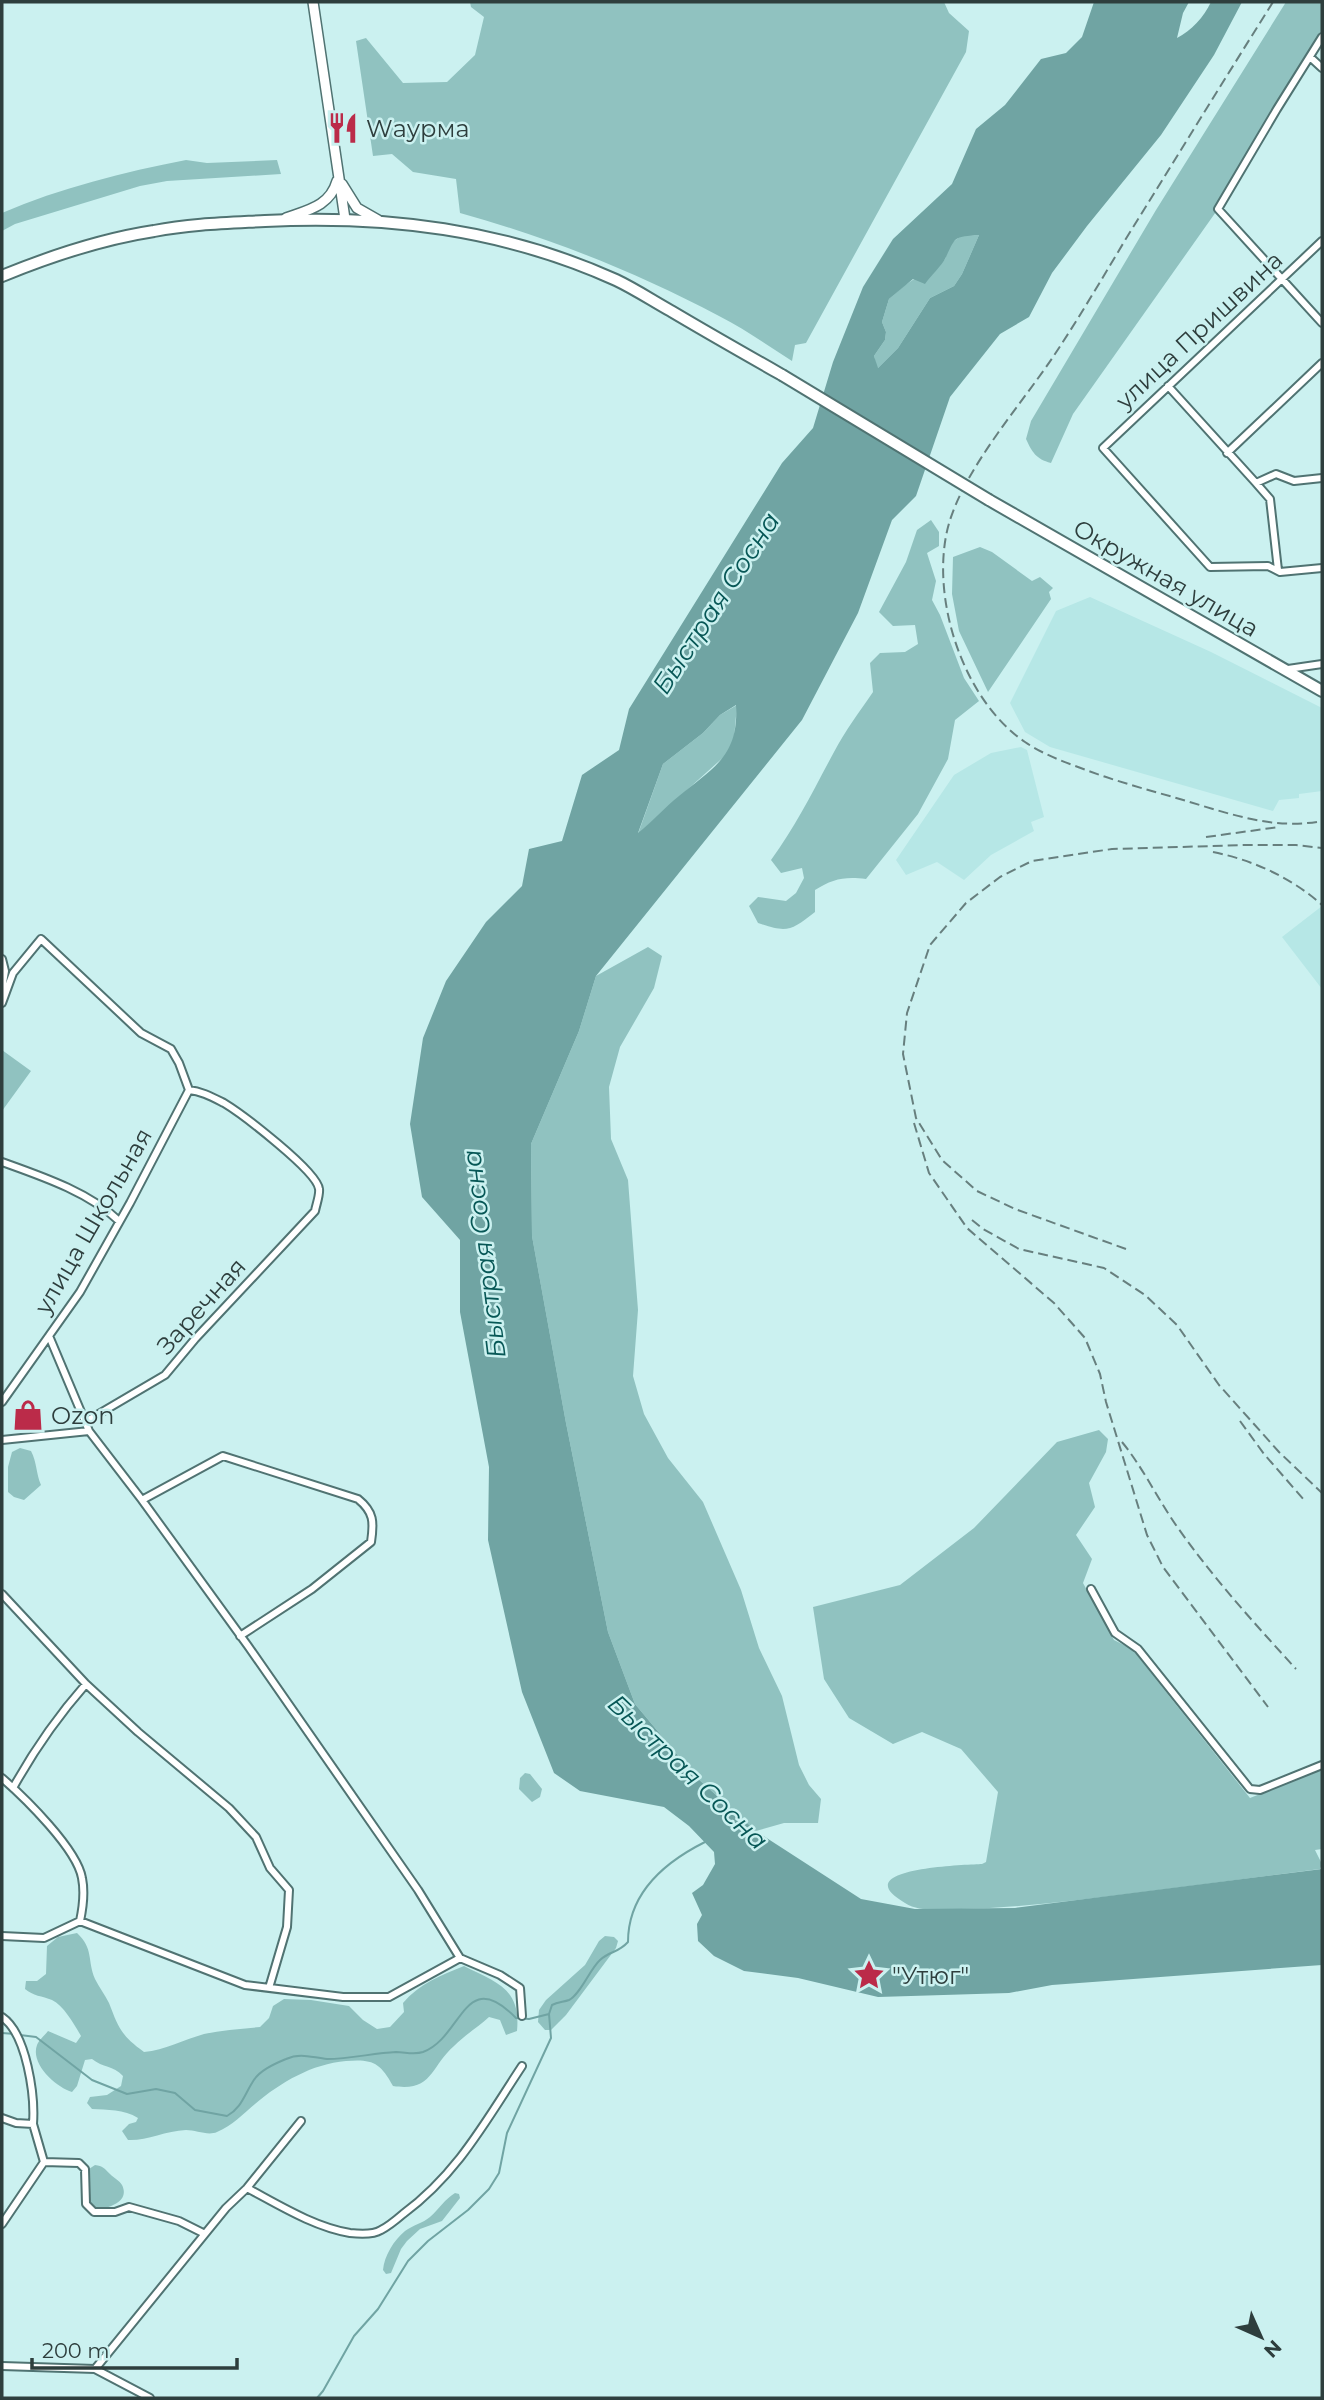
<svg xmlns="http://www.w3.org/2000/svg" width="1324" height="2400" font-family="Montserrat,sans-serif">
<rect width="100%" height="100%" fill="#cbf1f0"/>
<!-- built -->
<path fill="#b6e7e6" d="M 1090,597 L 1211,652 L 1322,708 L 1322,791 L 1299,794 L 1299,798 L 1279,800 L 1273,811 L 1050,747 L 1025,732 L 1010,703 L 1056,611 Z
M 1021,747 L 1027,750 L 1044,817 L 1031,822 L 1034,831 L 991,855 L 964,880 L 937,862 L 906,875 L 896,860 L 954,775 L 991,753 Z
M 1322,906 L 1322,989 L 1282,937 Z"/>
<!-- green -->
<path fill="#90c2c0" d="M 470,2 L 944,2 L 949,13 L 969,31 L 966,52 L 806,343 L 795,345 L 792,361 C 768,346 745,329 719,316 C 636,272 550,238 460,213 L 456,179 L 413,172 L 392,154 L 373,156 L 356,41 L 366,38 L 403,83 L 447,82 L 475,55 L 484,17 L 471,7 Z
M 1286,2 L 1322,2 L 1322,37 L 1218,209 L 1073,414 L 1051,463 C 1036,459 1032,452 1026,439 L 1031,421 L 1156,210 Z
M 186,160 L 207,163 L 277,160 L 281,174 L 167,181 L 140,186 L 15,224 L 2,231 L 2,213 C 60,188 124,172 186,160 Z
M 979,235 L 962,274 L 954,286 L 930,298 L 898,348 L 877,369 L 874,356 L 885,340 L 886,332 L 882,322 L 889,299 L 905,285 L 945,259 L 950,244 L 961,236 Z
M 931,520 L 939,532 L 939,546 L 927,553 L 936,581 L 932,600 L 940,615 L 964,678 L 979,701 L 955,720 L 948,759 L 918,814 L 866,879 C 845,876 832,879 815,890 L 815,912 C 791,931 787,933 758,923 L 749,906 L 758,897 L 786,901 L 796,893 L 804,878 L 802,868 L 781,873 L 771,860 C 796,826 814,789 834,752 C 845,731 860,711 873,692 L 870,663 L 880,653 L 905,652 L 918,644 L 915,625 L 893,626 L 879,612 L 906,562 L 917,530 Z
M 980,547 L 992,552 L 1032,581 L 1040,577 L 1053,588 L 1049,592 L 1051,599 L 988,692 L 959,631 L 952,594 L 953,557 Z
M 737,705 L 734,738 L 727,754 L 638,834 L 663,764 L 703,733 L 720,715 Z
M 648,947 L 662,956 L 654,988 L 620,1047 L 609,1087 L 611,1139 L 628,1180 L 638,1310 L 633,1376 L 644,1414 L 668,1458 L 703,1502 L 741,1590 L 759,1648 L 782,1696 L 799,1765 L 809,1785 L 821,1799 L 818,1823 L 784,1823 L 756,1831 L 696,1777 L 635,1704 L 608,1632 L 566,1423 L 532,1236 L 531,1144 L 579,1031 L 596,976 Z
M 2,1050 L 31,1071 L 2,1111 Z
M 1099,1430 L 1108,1439 L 1106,1452 L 1089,1483 L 1095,1507 L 1076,1535 L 1092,1559 L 1083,1583 L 1114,1640 L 1132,1649 L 1250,1798 L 1322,1769 L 1322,1849 L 1315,1850 L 1322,1864 L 1320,1869 C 1258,1877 1197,1885 1135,1893 C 1077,1900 1020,1908 961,1909 C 942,1909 921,1913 905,1903 C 844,1868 964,1865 982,1864 L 986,1862 L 998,1792 L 961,1749 L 922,1732 L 893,1744 L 849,1718 L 824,1679 L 813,1607 L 900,1585 L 974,1528 L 1057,1442 Z
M 20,1448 L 31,1451 C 37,1462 36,1474 41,1485 L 24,1500 L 14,1497 L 8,1492 L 8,1467 L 12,1452 Z
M 525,1773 L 530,1774 L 542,1789 L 540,1797 L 532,1802 L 519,1789 L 520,1778 Z
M 77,1933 C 94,1949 87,1960 95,1979 C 99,1987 105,1995 109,2003 C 119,2029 121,2035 144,2052 C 165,2050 183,2040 204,2034 C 222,2030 241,2029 260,2027 L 269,2018 L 273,2006 L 284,1999 L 311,2000 L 349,2006 L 363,2020 L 377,2029 L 390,2027 L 404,2012 L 403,2003 C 419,1984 441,1975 464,1966 C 497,1983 521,1988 517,2031 L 506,2035 L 500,2020 L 489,2017 C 478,2027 465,2035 454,2046 C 430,2067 433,2092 393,2086 C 380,2062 372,2059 346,2061 C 312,2064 281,2082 255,2104 C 242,2115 233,2125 217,2132 C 208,2136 196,2130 186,2130 C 165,2131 146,2141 128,2140 L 122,2131 L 129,2124 L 136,2122 L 138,2118 C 124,2109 107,2110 92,2109 L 87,2103 L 90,2097 L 107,2095 L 121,2086 L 123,2076 C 113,2065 103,2068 92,2059 L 85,2060 L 77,2086 L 72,2092 C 56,2087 30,2064 37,2045 C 39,2040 45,2035 48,2031 L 76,2043 L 81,2036 C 74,2024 64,2006 52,2000 C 42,1996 33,1996 25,1989 L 26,1981 L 37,1981 L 46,1974 L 47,1946 L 58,1937 Z
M 605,1936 L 614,1937 L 618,1941 L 616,1948 L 566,2015 L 551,2030 L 545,2030 L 538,2022 L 539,2010 L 546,2000 L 585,1965 L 599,1941 Z
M 95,2165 C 103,2166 104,2168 110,2174 C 114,2178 119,2180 122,2185 C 130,2201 110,2208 98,2209 L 90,2202 L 89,2169 Z
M 455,2193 L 459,2194 L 460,2198 L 442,2221 L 420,2229 L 407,2241 L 401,2249 L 391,2273 L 386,2274 L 383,2270 C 384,2256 394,2240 405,2231 C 413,2225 423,2223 430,2217 C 439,2209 445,2199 455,2193 Z"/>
<!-- water -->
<path fill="#70a4a3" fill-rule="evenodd" d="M 1094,2 L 1189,2 L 1183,13 L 1177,38 C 1191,31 1204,17 1211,2 L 1242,2 L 1214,55 L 1161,135 L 1087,226 L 1052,273 L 1029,317 L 1000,334 L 950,397 L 916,496 L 892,520 L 858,613 L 802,720 L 596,976 L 579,1031 L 531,1144 L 532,1236 L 566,1423 L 608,1632 L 635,1704 L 696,1777 L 756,1831 L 861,1899 L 915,1909 L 1015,1908 L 1322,1869 L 1322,1965 L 1052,1985 L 1009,1993 L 878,1997 L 798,1978 L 744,1971 L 714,1956 L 698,1941 L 697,1924 L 702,1915 L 692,1893 L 703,1885 L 715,1864 L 714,1852 L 689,1826 L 664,1807 L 580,1791 L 554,1773 L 522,1692 L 488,1540 L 489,1467 L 460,1312 L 460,1240 L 422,1197 L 410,1124 L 423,1038 L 446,981 L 486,922 L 522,886 L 529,849 L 562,841 L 582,775 L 619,750 L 629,709 L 782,463 L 813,428 L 833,362 L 863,287 L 893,239 L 952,184 L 976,129 L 1005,105 L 1041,59 L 1066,53 L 1082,37 ZM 979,235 L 962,274 L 954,286 L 930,298 L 898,348 L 878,368 L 874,356 L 885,340 L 886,332 L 882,322 L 889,299 L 913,279 L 925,284 C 931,275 941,267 946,257 C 956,236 954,237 979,235 ZM 736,705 C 739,756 714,767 679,796 C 665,807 653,821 638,833 L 663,764 L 703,733 L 720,715 Z"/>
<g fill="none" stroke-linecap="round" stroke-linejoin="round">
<!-- stream -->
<path stroke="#70a4a3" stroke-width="2" d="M 2,2033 L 15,2034
M 20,2035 L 36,2037 L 92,2080 L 127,2094 L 156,2089 L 175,2093 L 195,2110 L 227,2116 C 241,2108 244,2096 252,2083 C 258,2071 274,2064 286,2059 C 301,2052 313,2058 327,2059 C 351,2059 373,2053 396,2052 C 405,2052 414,2055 423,2052 C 463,2037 464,1965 516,2018 L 529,2019 L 549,2014
M 317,2398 L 323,2391 L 354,2336 L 378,2309 L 408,2261 L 428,2241 L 468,2210 L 489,2189 L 499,2173 L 507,2133 L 551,2038 L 549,2014 L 552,2005 C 558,2002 564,2002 569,2000 C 580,1995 590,1969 600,1960 C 610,1951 618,1953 628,1942 C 628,1893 665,1862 705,1842"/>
<defs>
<path id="minor" d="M 1322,37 L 1277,109 L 1218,209 L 1322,323
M 1310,57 L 1322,68
M 1322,241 L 1103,448 L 1210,567 L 1268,566 L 1280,572 L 1322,568
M 1168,386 L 1256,483 L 1276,474 L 1294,481 L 1322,478
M 1227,453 L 1322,363
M 1256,483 L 1270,499 L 1278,570
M 1288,669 L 1322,664
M 2,959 L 5,971 L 2,989
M 2,1003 L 13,973 L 41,939 L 141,1033 L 171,1049 L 179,1063 L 189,1090
M 2,1162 C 41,1176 89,1192 119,1221
M 49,1336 L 89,1431 L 142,1500 L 248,1646 L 418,1890 L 460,1958 L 500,1975 L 520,1988 L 522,2016
M 2,1402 L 80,1292 L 130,1203 L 189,1090
M 85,1422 L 165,1375 L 195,1339 L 315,1211 C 316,1205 320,1195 319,1189 C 317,1171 242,1114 224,1103 C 212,1097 201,1091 189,1090
M 2,1440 L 89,1431
M 142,1500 L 223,1456 L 358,1499 C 374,1512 374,1522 371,1542 L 312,1589 L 240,1636
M 1091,1589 L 1115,1633 L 1138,1649 L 1250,1789 L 1260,1790 L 1322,1765
M 2,1594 L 86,1684 L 138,1732 L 229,1808 L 256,1837 L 270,1868 L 289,1890 L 287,1927 L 269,1988
M 2,1778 C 25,1798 77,1849 82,1878 C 85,1893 83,1907 80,1921
M 13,1788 C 34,1750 57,1717 86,1684
M 2,1936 L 44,1938 L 80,1921 L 245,1985 L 343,1997 L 389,1997 L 460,1958
M 2,2017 C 27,2034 35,2096 33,2124
M 2,2118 L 16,2123 L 33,2124 L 44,2162 L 79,2163 L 85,2169 L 86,2204 L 94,2212 L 115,2212 L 129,2207 L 179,2221 L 205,2234
M 247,2188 C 279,2205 314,2227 350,2233 C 359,2234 373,2235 381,2230 C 389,2226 396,2220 403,2214 C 458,2173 485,2122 522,2066
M 2,2224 L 44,2162
M 2,2366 L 95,2369 L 150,2398
M 95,2369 L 226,2208 L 247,2188 L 301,2121"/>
<path id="secondary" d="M 313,2 L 345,219
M 342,184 L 357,208 L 378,220
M 286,218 C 308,210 330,206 337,181"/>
<path id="trunk" d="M 2,276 C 51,256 101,239 154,231 C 190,224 228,223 265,221 C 387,215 503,229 616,280 C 635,289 653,301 671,311 C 708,333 745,354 782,375
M 989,500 L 1322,691"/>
</defs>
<!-- minor casing -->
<use href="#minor" stroke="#507372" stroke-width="10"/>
<!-- secondary casing -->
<use href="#secondary" stroke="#507372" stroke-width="12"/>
<!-- trunk casing -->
<use href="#trunk" stroke="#507372" stroke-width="14"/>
<!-- minor -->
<use href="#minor" stroke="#fff" stroke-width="6"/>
<!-- secondary -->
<use href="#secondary" stroke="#fff" stroke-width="9"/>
<!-- trunk -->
<use href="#trunk" stroke="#fff" stroke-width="10"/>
<!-- rail -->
<path stroke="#677f7e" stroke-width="2" stroke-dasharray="10 5" stroke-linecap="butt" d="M 1273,2 C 1224,80 1176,158 1127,237 C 1103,277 1079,318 1053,357 C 1020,406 963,470 948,527 C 930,598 963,700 1025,742 C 1041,753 1059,760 1078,767 C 1109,779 1141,788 1173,797 C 1222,811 1271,831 1322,821
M 1206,837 L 1279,827
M 1213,852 C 1253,860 1292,878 1322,905
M 914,1123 L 929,1173 L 967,1228 L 1054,1303 L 1085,1338 L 1100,1374 L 1106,1402 L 1147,1535 L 1163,1567 L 1268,1707
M 972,1220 L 983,1229 L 1019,1249 L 1104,1268 L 1145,1295 L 1177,1325 L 1219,1385 L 1279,1452 L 1322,1493
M 1126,1249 L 1015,1209 L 977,1191 L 942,1160 L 916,1118 L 903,1054 L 907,1013 L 930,945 L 966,903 L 1000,877 L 1032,861 L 1112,849 L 1246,845 L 1296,845 L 1322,848
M 1240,1421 L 1264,1454 L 1305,1501
M 1122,1442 C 1144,1469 1158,1500 1178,1528 C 1214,1579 1255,1624 1296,1669"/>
<defs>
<path id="trunk-bridge" d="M 782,375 L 989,500"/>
</defs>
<!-- trunk-bridge casing -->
<use href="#trunk-bridge" stroke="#507372" stroke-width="14" stroke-linecap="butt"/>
<!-- trunk-bridge -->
<use href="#trunk-bridge" stroke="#fff" stroke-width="10"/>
</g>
<!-- icons -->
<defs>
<symbol id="restaurant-bare" viewBox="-9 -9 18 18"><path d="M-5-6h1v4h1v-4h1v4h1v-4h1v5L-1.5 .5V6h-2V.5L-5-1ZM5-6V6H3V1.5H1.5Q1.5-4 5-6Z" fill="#bb2b49" stroke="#cbf1f0" stroke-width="2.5" paint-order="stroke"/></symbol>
<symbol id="shop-bare" viewBox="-9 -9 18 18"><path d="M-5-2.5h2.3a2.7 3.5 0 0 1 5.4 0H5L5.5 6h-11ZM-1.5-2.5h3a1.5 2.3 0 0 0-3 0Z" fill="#bb2b49" stroke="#cbf1f0" stroke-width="2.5" paint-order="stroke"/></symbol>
<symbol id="sight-bare" viewBox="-9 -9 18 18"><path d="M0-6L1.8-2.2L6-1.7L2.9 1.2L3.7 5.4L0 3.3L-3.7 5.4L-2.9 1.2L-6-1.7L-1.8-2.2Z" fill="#bb2b49" stroke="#cbf1f0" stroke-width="2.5" paint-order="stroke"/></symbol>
</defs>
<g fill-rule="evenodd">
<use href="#restaurant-bare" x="321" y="106" width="44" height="44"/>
<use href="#shop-bare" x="6" y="1393" width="44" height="44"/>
<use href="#sight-bare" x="847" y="1953" width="44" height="44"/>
</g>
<g text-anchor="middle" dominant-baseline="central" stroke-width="5" stroke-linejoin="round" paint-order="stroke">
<!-- poi labels -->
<g font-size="24" fill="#2e3e3d" stroke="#cbf1f0" text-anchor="start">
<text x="366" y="128">Wаурма</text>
<text x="51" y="1415">Ozon</text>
<text x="892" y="1975">"Утюг"</text>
</g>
<!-- street labels -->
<g font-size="24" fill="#2e3e3d" stroke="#cbf1f0">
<text transform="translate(1199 330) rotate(-43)">улица Пришвина</text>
<text transform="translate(1166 578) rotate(30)">Окружная улица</text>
<text transform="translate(93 1221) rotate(-60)">улица Школьная</text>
<text transform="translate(201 1306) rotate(-48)">Заречная</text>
</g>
<!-- water labels -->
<g font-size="26" font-style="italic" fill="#075756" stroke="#cbf1f0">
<text transform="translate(716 603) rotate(-57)">Быстрая Сосна</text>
<text transform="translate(484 1254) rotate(-97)">Быстрая Сосна</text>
<text transform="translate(688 1772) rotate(44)">Быстрая Сосна</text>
</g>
</g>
<!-- border -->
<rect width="1324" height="2400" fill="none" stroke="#2e3e3d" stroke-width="7"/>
<!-- north arrow -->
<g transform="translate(1261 2337) rotate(135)" stroke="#cbf1f0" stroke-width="5" paint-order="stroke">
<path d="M0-5L12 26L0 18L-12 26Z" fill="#2e3e3d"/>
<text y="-10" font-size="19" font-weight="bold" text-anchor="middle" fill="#2e3e3d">N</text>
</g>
<!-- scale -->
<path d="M32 2358v10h205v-10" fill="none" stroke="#2e3e3d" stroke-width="3.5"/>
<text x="42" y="2358" font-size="21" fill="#2e3e3d" stroke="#cbf1f0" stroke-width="5" paint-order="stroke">200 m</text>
</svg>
